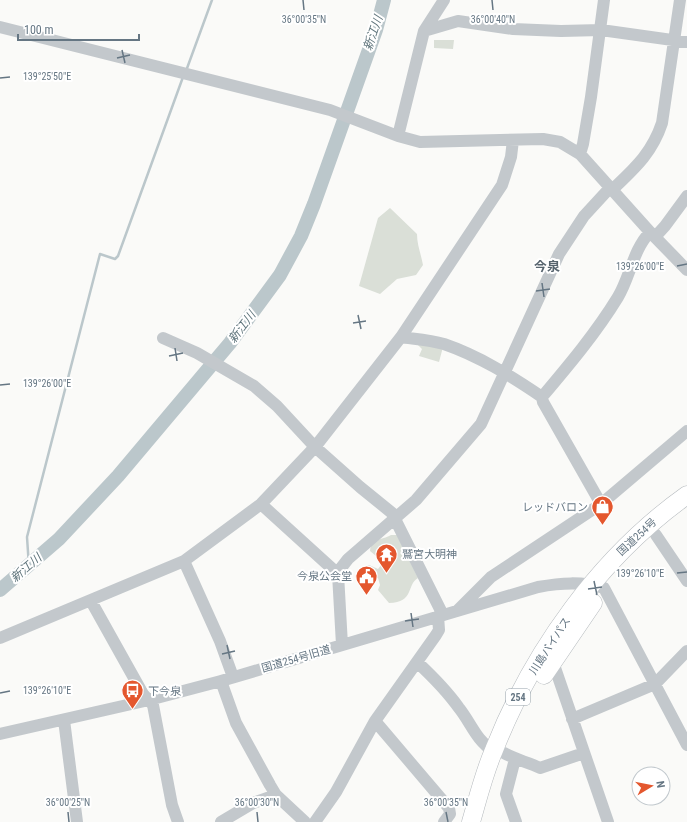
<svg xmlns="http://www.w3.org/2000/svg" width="687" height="822" font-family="'Roboto Condensed','Noto Sans JP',sans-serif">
<rect width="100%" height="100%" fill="#fafaf8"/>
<!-- green -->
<path fill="#dadfd7" d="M 434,40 L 454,40 L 453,49 L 434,48 Z
M 390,208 L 417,234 C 417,245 421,254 423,265 L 416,275 L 397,279 L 380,294 L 359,286 L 378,218 Z
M 415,342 L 443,347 L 439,362 L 419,356 L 422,349 Z
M 391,535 L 397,535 L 418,578 C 406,585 415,602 389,603 L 378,590 L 380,585 L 378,578 L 369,580 L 365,579 L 362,571 L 365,567 L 369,565 L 378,569 L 382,564 L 381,560 L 370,551 C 372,537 381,541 391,535 Z"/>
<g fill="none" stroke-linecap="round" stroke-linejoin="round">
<!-- stream -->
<path stroke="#bbc7cb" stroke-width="2.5" d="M 186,71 L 212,0
M 29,567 L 27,537 L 100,254 L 115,259 L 118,256 L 183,77"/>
<!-- river -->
<path stroke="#bbc7cb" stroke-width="14" d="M 0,590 L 59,539 L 118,476 L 230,343 L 280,275 L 301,236 L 314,204 L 376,30 L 384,0"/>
<defs>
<path id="highway" d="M 544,675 L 593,603
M 471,822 C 478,798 484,773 494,750 C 533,651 600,557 687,495"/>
</defs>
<!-- highway casing -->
<use href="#highway" stroke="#b4b9bd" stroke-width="19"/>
<!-- minor -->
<path stroke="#c3c8cc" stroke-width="12" d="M 0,27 L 330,110 L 398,136 L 420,142 L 543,139 L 560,142 L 580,154 L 650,232 L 687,270
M 424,31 L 444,0
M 398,136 L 424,31 L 458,21 L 513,29 L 561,31 L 601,30 L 687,42
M 580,154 L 583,144 L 591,97 L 604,0
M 655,237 L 665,226 L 687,196
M 401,337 C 415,339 430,340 444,344 C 479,356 511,376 542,397 L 543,402 L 601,504
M 163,338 L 197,353 L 254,386 L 277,406 L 315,447 L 360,487 L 392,513 L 443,615
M 542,397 C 569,365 596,333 618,297 C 630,277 633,250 650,232
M 261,504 L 338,574
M 656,535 L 687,581
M 184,561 L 220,641 L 233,677
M 91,601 L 143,694 L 153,705 L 172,805 L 178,822
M 457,611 L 491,577 L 601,504 L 687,431
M 0,638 L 184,561 L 261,504 L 315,447 L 401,337 L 502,185 L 511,157 L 513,140
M 342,645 L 338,574 L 341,568 L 348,559 L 416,500 L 481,424 L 559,254 L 584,216 L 607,191 L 613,189 C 635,168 652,153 662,123 L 680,0
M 417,662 C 432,676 447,691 459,708 C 471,723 476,740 493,751
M 553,662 L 608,822
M 221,681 L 236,723 L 270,785 L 276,795 L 305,822
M 572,719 L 655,684 L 687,651
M 64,720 L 77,822
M 375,721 L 449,808 L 450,814 L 444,822
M 0,734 L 149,700 L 221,681 L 538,587 C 560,583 582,581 604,588 L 687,745
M 504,753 C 516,760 528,762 540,768 L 584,753
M 515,759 L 506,794 L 516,822
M 221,822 L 253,803 L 276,795
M 315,822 L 336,792 L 375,721 L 436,635 L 439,630 L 438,616"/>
<!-- highway -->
<use href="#highway" stroke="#fff" stroke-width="18"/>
</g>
<!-- ticks -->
<path fill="none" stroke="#657683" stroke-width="1.5" d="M 303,0 L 304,10M 492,0 L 493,10M 122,50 L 125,63M 117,58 L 130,55M 0,78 L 10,77M 677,266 L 687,264M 542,283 L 544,297M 536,291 L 550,289M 358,315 L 361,329M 353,323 L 366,321M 175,348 L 177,361M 169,356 L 183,353M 0,385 L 10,384M 677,573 L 687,572M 594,581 L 597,595M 588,589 L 602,587M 411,613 L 413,627M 405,621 L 419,619M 227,645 L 230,659M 222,654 L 235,651M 0,693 L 10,691M 68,812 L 69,822M 257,812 L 258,822M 446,812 L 448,822"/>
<!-- icons -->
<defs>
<symbol id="shop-pin" viewBox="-11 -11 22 30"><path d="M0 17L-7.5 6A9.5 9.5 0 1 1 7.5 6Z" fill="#e4572e" stroke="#fff"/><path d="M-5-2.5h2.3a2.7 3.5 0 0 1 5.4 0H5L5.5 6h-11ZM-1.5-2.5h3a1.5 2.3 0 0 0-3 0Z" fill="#fff"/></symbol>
<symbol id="temple-pin" viewBox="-11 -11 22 30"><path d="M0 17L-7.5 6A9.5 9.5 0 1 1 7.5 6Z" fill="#e4572e" stroke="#fff"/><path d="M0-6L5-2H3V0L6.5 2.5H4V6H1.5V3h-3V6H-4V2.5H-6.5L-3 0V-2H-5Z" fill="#fff"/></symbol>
<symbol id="civic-pin" viewBox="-11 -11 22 30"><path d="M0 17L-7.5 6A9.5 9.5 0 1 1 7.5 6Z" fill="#e4572e" stroke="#fff"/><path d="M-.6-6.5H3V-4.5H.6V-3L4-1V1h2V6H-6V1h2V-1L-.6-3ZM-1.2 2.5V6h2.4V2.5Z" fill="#fff"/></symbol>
<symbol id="bus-pin" viewBox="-11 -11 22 30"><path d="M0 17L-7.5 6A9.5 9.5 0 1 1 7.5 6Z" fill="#e4572e" stroke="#fff"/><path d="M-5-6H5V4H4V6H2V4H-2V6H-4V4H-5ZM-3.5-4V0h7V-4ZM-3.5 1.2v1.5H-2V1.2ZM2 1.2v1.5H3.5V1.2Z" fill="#fff"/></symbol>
</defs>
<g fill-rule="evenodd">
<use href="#shop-pin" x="590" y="494" width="25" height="34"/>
<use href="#temple-pin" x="374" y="542" width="25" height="34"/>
<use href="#civic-pin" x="354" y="564" width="25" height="34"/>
<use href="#bus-pin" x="120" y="678" width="25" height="34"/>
</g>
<g text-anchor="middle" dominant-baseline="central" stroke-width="4" stroke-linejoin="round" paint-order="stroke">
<!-- shield labels -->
<rect fill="#fff" stroke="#939fa8" stroke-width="1" x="506" y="689" width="24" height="16" rx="3"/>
<g font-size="10" font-weight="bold" fill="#657683">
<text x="518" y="697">254</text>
</g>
<!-- poi labels -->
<g font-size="11" fill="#657683" stroke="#fff" text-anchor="end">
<text x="588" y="507">レッドバロン</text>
<text x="402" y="554" text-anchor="start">鷲宮大明神</text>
<text x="352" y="576">今泉公会堂</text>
<text x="148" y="691" text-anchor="start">下今泉</text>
</g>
<!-- street labels -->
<g font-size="11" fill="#657683" stroke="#fff">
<text transform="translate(637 537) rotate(-43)">国道254号</text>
<text transform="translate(550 646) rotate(-57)">川島バイパス</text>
<text transform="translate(296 659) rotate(-16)">国道254号旧道</text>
</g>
<!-- water labels -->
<g font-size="12" font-style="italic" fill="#60757c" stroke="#fff">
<text transform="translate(373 33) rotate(-71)">新江川</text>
<text transform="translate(242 327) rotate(-53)">新江川</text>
<text transform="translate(26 568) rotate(-41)">新江川</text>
</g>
<!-- quarter labels -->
<g font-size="13" font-weight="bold" fill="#57646e" stroke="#fff">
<text x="547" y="266">今泉</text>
</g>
</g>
<g font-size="10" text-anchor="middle" fill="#657683" stroke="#fff" stroke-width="4" stroke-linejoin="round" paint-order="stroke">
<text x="304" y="23">36°00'35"N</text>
<text x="493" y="23">36°00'40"N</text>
<text x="47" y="80">139°25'50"E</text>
<text x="640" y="270">139°26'00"E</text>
<text x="47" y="387">139°26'00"E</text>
<text x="640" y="577">139°26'10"E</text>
<text x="47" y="694">139°26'10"E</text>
<text x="68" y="806">36°00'25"N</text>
<text x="257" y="806">36°00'30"N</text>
<text x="446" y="806">36°00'35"N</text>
</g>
<!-- north arrow -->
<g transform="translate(651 786) rotate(80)"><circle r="19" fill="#ffffff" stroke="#c1c8cd"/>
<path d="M0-3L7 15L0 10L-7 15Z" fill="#e4572e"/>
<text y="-6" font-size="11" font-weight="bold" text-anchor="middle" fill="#657683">N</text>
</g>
<!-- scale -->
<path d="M18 34v6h121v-6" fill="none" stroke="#657683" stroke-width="2"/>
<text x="24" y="34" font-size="12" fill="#657683" stroke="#ffffff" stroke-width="3" paint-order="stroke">100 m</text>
</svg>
